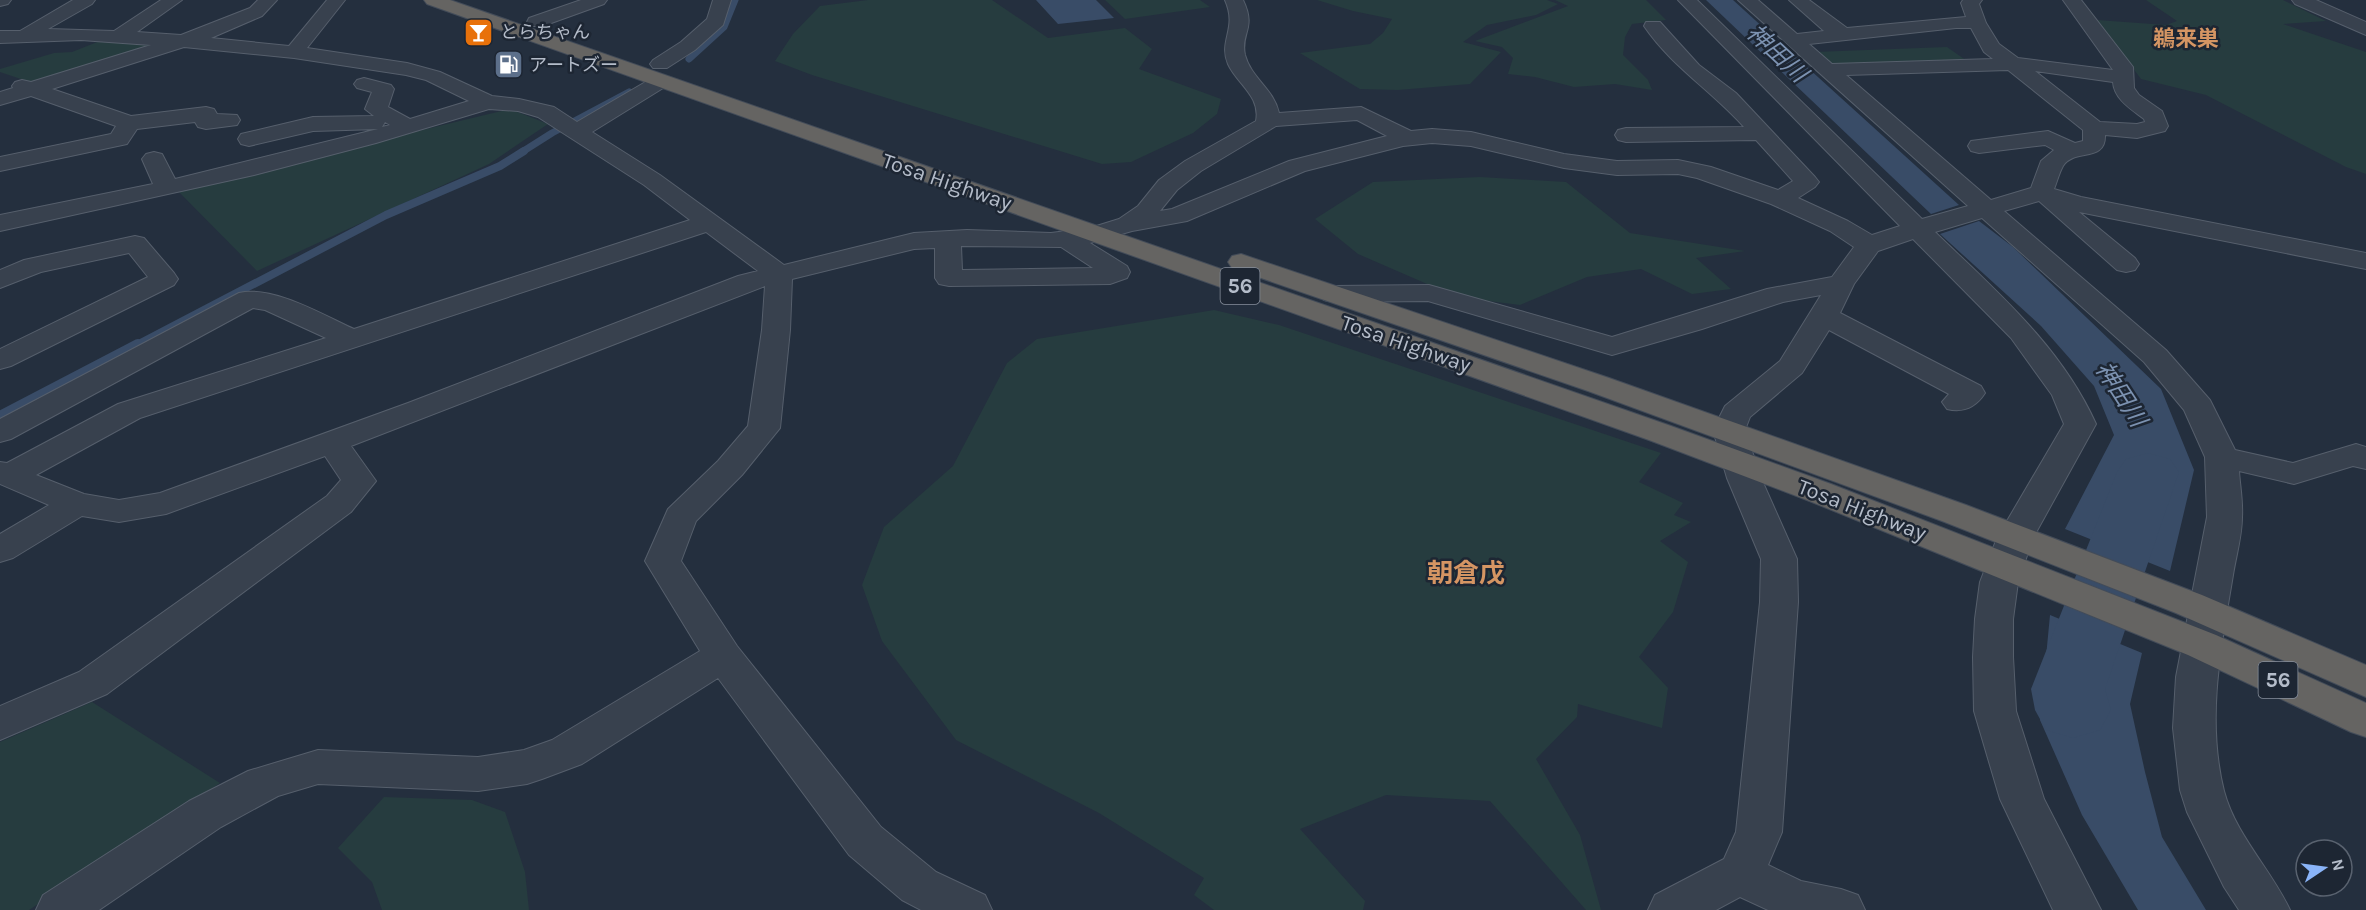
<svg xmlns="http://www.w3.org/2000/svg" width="2366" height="910" font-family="Karla,'Noto Sans JP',sans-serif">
<rect width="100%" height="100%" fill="#242f3e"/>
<!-- green -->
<path fill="#263c3f" d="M 868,0 L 992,0 L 1048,38 L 1125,28 L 1152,49 L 1139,69 L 1221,99 L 1217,114 L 1193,133 L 1131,162 L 1102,164 L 812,75 L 775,61 L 793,34 L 820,6 Z
M 1105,0 L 1200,0 L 1210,7 L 1125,19 Z
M 1317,0 L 1547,0 L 1558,4 L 1536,15 L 1487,25 L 1463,42 L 1501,52 L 1470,84 L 1398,90 L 1360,89 L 1300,53 L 1370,44 L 1383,33 L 1392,19 L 1353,11 Z
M 1555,0 L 1646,0 L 1666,20 L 1632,24 L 1625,37 L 1623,55 L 1648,80 L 1652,90 L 1615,84 L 1574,87 L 1535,77 L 1508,74 L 1513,58 L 1502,47 L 1475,41 L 1568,6 Z
M 2146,0 L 2283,0 L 2326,21 L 2283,24 L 2366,52 L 2366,174 L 2346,167 L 2206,95 L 2141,79 L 2097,20 L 2166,25 L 2177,21 Z
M 105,39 L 158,44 L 33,83 L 0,72 L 0,69 L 54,53 L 72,52 Z
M 1947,47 L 1970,63 L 1833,68 L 1814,52 Z
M 510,109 L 548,124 L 489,164 L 257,271 L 176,189 Z
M 1480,177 L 1566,182 L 1630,233 L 1745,251 L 1696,258 L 1731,289 L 1692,294 L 1641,269 L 1587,277 L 1520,305 L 1457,297 L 1358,254 L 1315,219 L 1373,182 Z
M 1214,310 L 1279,325 L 1661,453 L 1639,482 L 1683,503 L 1674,515 L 1691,522 L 1660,541 L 1688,562 L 1673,612 L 1639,657 L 1668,688 L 1662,728 L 1578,704 L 1577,717 L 1536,759 L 1580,835 L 1601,910 L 1586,910 L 1490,801 L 1386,795 L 1300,829 L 1365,901 L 1363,910 L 1214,910 L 1194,895 L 1204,878 L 1099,813 L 956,740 L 882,641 L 862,585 L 884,527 L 953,466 L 1007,363 L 1037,339 Z
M 92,702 L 220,783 L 29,910 L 0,910 L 0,742 Z
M 384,797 L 472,800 L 505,812 L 525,872 L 529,910 L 382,910 L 372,882 L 338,848 Z"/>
<!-- water -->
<path fill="#394c67" d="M 1036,0 L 1096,0 L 1114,18 L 1058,24 Z
M 1706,0 L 1733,0 L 1959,205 L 1931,214 Z
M 1979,221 L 2013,247 L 2161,389 L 2194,470 L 2170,571 L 2065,529 L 2114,435 L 2094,386 L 2041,326 L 1940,234 Z
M 2050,615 L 2142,653 L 2130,704 L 2145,772 L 2162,837 L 2206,910 L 2138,910 L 2082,815 L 2040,720 Z"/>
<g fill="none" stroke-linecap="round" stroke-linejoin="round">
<!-- stream-far2 -->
<path stroke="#394c67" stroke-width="7" d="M 689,59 L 724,27 L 735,0
M 522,152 L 552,133 L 629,92"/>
<!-- stream-far1 -->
<path stroke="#394c67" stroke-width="8" d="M 135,346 L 386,215 L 500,166 L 524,151"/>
<!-- stream -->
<path stroke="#394c67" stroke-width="10" d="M 0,416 L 138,344"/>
<!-- river -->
<path fill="#394c67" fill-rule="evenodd" d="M 2148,453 L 2170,459 L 2179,472 L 2105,689 L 2111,710 L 2100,730 L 2073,738 L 2046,730 L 2035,710 L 2031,689 L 2117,472 L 2126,459 Z"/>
<defs>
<path id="minor" d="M 0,0 L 11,0 L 8,4 L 0,6 Z
M 73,0 L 95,0 L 92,4 L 48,29 L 114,31 L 161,0 L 182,0 L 137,32 L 181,35 L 250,8 L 258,0 L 277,0 L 262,16 L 211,38 L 289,46 L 327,0 L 345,0 L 307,48 L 407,63 L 440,72 L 492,96 L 519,99 L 554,107 L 577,122 L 654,77 L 661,75 L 668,77 L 671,81 L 668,85 L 592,132 L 660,175 L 784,265 L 914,233 L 967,230 L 1051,233 L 1090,228 L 1119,219 L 1138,206 L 1159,180 L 1185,161 L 1256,121 C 1261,96 1237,84 1228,64 C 1218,40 1238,29 1225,0 L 1243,0 C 1257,29 1240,33 1245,55 C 1251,78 1274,89 1279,113 L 1361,107 L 1411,131 L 1432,129 L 1471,132 L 1564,154 L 1617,161 L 1678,160 L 1711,167 L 1778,190 L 1793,181 L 1756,140 L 1626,142 L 1618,140 L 1615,135 L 1618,130 L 1626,128 L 1744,127 C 1712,91 1671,66 1644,26 L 1646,22 L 1660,22 L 1699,65 L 1736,93 L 1815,177 L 1819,182 L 1815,187 L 1798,198 L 1848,221 L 1872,235 L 1900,226 L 1678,0 L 1697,0 L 1922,219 L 1968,206 L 1738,0 L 1758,0 L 1797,34 L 1824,31 L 1789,0 L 1809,0 L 1847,28 L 1966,17 L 1961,3 L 1963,0 L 1982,0 L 1979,4 L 1986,23 L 1999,44 L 2018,58 L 2113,70 L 2063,0 L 2081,0 L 2133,67 L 2134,88 L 2139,95 L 2162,111 L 2168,126 L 2165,131 L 2137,138 L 2105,135 C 2106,163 2074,148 2063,166 C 2059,173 2057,182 2054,189 L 2081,197 L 2366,253 L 2366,269 L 2079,212 L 2135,258 L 2139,264 L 2135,270 L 2126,272 L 2117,270 L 2039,201 L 2004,211 L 2166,350 L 2210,400 L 2235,450 L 2293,463 L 2356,444 L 2366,447 L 2366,469 L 2353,466 L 2294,484 L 2239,471 C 2240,486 2243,502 2242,517 C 2242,536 2236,556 2233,575 C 2221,647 2206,719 2224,791 C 2236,836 2271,869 2290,910 L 2239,910 L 2224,887 L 2187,812 L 2180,790 L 2173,728 L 2176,677 L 2207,517 L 2205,457 L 2184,410 L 2144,362 L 1982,218 L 1935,232 C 1995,290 2061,346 2096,424 L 2033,538 L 2018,582 L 2013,619 L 2013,657 L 2016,711 L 2044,799 L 2101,910 L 2053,910 L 2000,799 L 1974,711 L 1973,657 L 1975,619 L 1980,582 L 1997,538 L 2064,424 L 2052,395 L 2011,338 L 1913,239 L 1878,251 L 1854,284 L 1840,313 L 1981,386 L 1985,393 C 1976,407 1964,413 1947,409 L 1942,402 L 1949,394 L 1829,330 L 1802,373 L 1750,417 L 1745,430 L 1761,478 L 1797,559 L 1798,602 L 1782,832 L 1768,865 L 1801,881 L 1841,889 L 1858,895 L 1865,910 L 1768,910 L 1740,897 L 1716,910 L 1648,910 L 1655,895 L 1724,859 L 1736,832 L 1760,602 L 1761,559 L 1727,478 L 1713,430 L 1725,406 L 1780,361 L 1821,295 L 1783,302 L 1702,329 L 1612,355 L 1428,301 L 1334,302 L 1324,300 L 1320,294 L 1324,288 L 1334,286 L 1429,285 L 1612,337 L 1767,289 L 1832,277 L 1854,247 L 1830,231 L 1771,204 L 1697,178 L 1678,174 L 1617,175 L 1564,168 L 1471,146 L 1432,143 L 1403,146 L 1305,171 L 1187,221 L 1132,231 L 1090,243 L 1127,266 L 1130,272 L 1127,278 L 1110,284 L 949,286 L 939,284 L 935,278 L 935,248 L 914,249 L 792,279 L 790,330 L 780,428 L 742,475 L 696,521 L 681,561 L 737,646 L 881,827 L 936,872 L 985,895 L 992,910 L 921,910 L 902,900 L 849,855 L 718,678 L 582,764 L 542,779 L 527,784 L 478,791 L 318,784 L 278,796 L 221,827 L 99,910 L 36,910 L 43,895 L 189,801 L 248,771 L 318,750 L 478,757 L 524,750 L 552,740 L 700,651 L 645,561 L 668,509 L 718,461 L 748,426 L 762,330 L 765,286 L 351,446 L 376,481 L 351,512 L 107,694 L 0,740 L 0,706 L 79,672 L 327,496 L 341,480 L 325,456 L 166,514 L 119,522 L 82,516 L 13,558 L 0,562 L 0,534 L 49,505 L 0,484 L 0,462 L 7,463 L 118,404 L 326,338 L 265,310 L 253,308 L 11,439 L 0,442 L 0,419 L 239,293 C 273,285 323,315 354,329 L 690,220 L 644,185 L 538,117 L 518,111 L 489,109 L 376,143 L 254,175 L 0,231 L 0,215 L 153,184 L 142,159 L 146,154 L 154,152 L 162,154 L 175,179 L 378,129 L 313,131 L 249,146 L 241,144 L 238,139 L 241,134 L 313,117 L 374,116 L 365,109 L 372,92 L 357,88 L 354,84 L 357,80 L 364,78 L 391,85 L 394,89 L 388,107 L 410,119 L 469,101 L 426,80 L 406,75 L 294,58 L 184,47 L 52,89 L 131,116 L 206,107 L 214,109 L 217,114 L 237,115 L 240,120 L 237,125 L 206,129 L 198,127 L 195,122 L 137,129 L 127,144 L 0,171 L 0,157 L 111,134 L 116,126 L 31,96 L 0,105 L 0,92 L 13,88 L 12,86 L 15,82 L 22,80 L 31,82 L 151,45 L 81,40 L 0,43 L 0,31 L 20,31 ZM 1956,28 L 1971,28 L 1984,52 L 1993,59 L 1832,64 L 1809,44 ZM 2008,70 L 2083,130 L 2083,141 L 2075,143 L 2048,131 L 1971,141 L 1968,146 L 1971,151 L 1979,153 L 2045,145 L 2054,150 L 2041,161 L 2031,188 L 1991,200 L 1846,75 ZM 2035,71 L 2113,82 C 2114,99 2131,109 2144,119 L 2145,122 L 2137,124 L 2100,122 ZM 1357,120 L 1387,136 L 1289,161 L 1172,209 L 1160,211 L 1177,190 L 1201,171 L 1276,126 ZM 385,122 L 390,125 L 382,127 ZM 706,232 L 758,271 L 738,276 L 408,403 L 160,493 L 119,500 L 84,494 L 36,475 L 140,418 ZM 961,246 L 1061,247 L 1093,268 L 962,270 Z
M 581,0 L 607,0 L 604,4 L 543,26 L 529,26 L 527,22 L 529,18 Z
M 713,0 L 731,0 L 723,25 L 695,50 L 667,68 L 653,68 L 650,64 L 653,60 L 681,42 L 707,19 Z
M 2292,0 L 2316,0 L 2366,22 L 2366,35 L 2295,4 Z
M 135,236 L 144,238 L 174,273 L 178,279 L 174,285 L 11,366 L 0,369 L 0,349 L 148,277 L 129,253 L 41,272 L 0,288 L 0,270 L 24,260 Z"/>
<path id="trunk" d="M 424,0 L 450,0 L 1671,426 L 1831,484 L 2216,635 L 2366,703 L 2366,737 L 2351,732 L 2188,655 L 1807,500 L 1649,440 L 427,4 Z
M 1241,254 L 1609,378 L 1966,505 L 2202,595 L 2366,665 L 2366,697 L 2176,613 L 1942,521 L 1588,391 L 1232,268 L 1228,262 L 1232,256 Z"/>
</defs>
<!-- minor casing -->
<use href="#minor" stroke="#565f6c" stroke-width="2"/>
<!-- trunk casing -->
<use href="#trunk" stroke="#434c59" stroke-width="2"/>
<!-- minor -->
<use href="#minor" fill="#38414e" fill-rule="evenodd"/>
<!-- trunk -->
<use href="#trunk" fill="#656462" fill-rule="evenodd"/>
</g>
<!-- icons -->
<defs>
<symbol id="bar-square" viewBox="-11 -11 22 22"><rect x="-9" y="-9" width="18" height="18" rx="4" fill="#e8710a" stroke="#1d2633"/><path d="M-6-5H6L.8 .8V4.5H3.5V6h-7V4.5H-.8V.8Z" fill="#fff"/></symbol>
<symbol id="fuel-square" viewBox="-11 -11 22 22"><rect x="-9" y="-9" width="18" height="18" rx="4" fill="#5c6f8a" stroke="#1d2633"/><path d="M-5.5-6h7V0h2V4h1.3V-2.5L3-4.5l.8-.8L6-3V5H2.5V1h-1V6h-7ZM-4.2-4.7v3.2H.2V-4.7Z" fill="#fff"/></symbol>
</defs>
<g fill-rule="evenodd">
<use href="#bar-square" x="462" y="16" width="33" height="33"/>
<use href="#fuel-square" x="492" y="48" width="33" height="33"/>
</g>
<g text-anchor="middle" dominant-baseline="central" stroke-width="5" stroke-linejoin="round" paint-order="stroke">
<!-- far-poi labels -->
<g font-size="18" fill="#b4bcc9" stroke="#1d2633" text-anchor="start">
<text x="500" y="32">とらちゃん</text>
<text x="529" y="65">アートズー</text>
</g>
<!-- shield labels -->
<g fill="#1d2633" stroke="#878f9c" stroke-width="1.5">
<rect x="1220.5" y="268" width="39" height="36" rx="4.5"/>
<rect x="2258.5" y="662" width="39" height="36" rx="4.5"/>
</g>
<g font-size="21" font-weight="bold" fill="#b4bcc9">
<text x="1240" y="286">56</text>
<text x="2278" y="680">56</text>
</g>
<!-- far-quarter labels -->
<g font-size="22" font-weight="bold" fill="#d59563" stroke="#1d2633">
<text x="2186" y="39">鵜来巣</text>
</g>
<!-- street labels -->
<g font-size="22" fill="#b4bcc9" stroke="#1d2633">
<text transform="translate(947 182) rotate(19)">Tosa Highway</text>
<text transform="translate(1406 344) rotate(19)">Tosa Highway</text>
<text transform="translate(1862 510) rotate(21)">Tosa Highway</text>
</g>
<!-- water labels -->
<g font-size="24" font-style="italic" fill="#7c92b1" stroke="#1d2633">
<text transform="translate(1777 53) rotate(43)">神田川</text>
<text transform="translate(2121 394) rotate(57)">神田川</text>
</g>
<!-- quarter labels -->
<g font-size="26" font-weight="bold" fill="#d59563" stroke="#1d2633">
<text x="1466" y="573">朝倉戊</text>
</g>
</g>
<!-- north arrow -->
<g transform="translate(2324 868) rotate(77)"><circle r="28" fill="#1d2633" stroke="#59626f" stroke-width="1.5"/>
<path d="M0-4.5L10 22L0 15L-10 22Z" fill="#8ab4f8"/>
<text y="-9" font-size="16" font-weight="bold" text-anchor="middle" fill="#b4bcc9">N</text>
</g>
</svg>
